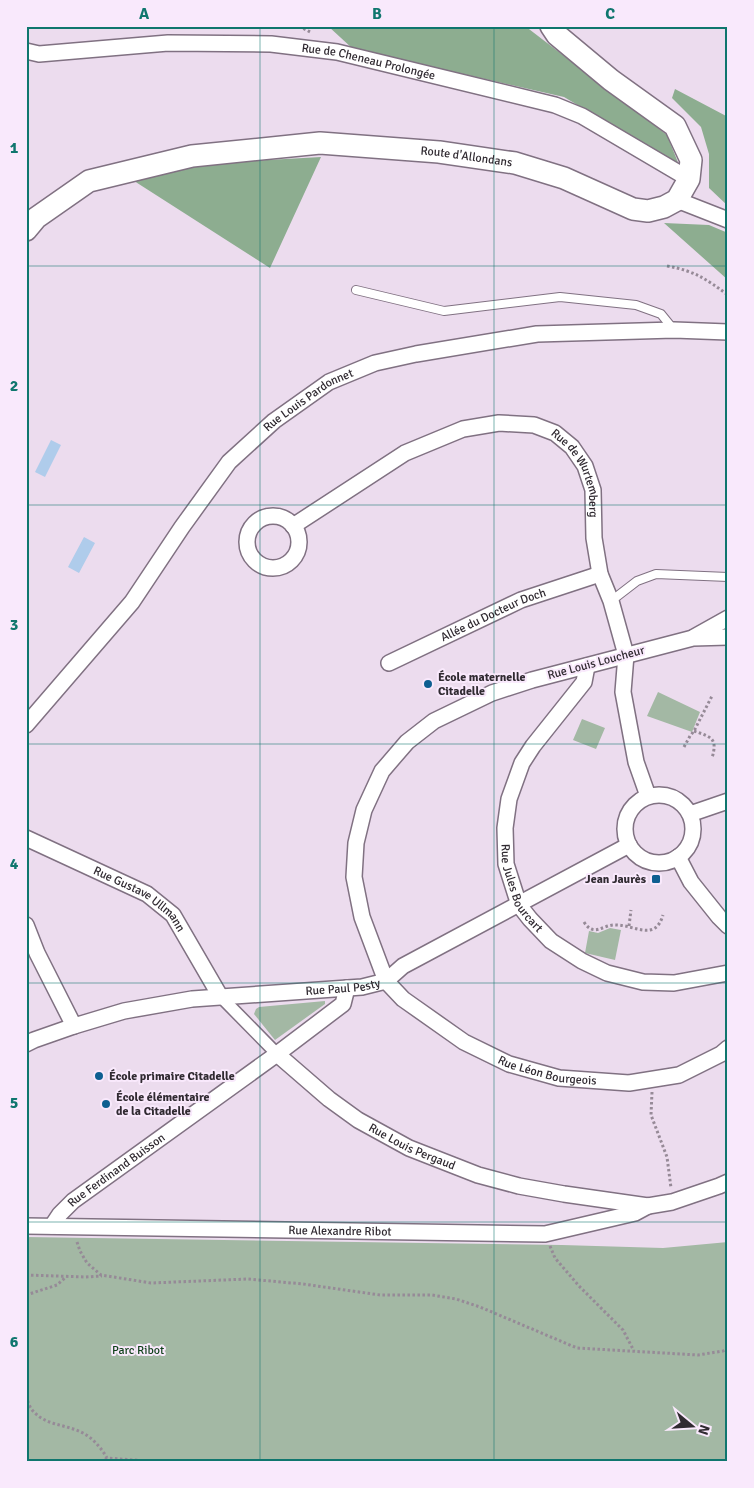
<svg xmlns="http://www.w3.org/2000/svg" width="754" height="1488" font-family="Signika,sans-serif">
<rect width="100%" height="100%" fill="#ecdcee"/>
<!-- green -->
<path fill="#a3b8a4" d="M 658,692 L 700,712 L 692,732 L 647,716 Z
M 582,719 L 605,728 L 596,749 L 573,740 Z
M 610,928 L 621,930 L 615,960 L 585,953 L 589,931 L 598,933 Z
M 325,1001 L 325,1004 L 275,1040 L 254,1014 L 256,1009 L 259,1007 Z
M 26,1237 L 562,1245 L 663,1248 L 728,1242 L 728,1462 L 26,1462 Z"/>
<!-- forest -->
<path fill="#8dad90" d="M 328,26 L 525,26 L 667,135 L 679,165 L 564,97 L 353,49 Z
M 675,89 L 728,117 L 728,206 L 709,188 L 709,154 L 701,127 L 672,98 Z
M 321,157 L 270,268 L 131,179 L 212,163 Z
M 664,223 L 709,225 L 728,233 L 728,280 Z"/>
<!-- water -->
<path fill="#afcceb" d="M 51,440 L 61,445 L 45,477 L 35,472 Z
M 84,537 L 95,543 L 79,573 L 68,567 Z"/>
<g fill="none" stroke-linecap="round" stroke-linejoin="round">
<defs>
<path id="service" d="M 356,290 L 444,311 L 560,297 L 636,305 L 661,314 L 674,330
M 611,601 L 637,581 L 656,574 L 728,577"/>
<path id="pedestrian" d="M 220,996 L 277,1054"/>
<g id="minor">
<path id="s1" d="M 26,51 L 39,54 L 168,43 L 271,44 L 337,52 L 555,105 L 582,116 L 689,179"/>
<path d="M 677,200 L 728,220"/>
<circle cx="273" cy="542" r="26"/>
<path id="s2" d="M 293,526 L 405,453 L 463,429 L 499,423 L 534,425 L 555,433 L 572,447 L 585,466 L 593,490 L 594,538 L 600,574 L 611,601 L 626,655 L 623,692 L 636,762 L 648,796"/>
<path d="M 694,637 L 728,618"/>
<path id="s3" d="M 728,637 L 693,638 L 532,680 L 492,693 L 434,721 L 407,742 L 382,771 L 364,810 L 356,843 L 354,877 L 362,917 L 386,981 L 403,999 L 464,1042 L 509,1064 L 559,1078 L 629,1083 L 679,1075 L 721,1054 L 728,1048"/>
<path id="s4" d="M 389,663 L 521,600 L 600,574"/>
<path id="s5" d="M 587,666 L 584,682 L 533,746 L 522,763 L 509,799 L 505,828 L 506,864 L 519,905 L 530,919 L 551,941 L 582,961 L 607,973 L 643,982 L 674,983 L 728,973"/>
<path id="s6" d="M 26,725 L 132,602 L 182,527 L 229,462 L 274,421 L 329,382 L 375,363 L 416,354 L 537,334 L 674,330 L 728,332"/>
<circle cx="659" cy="829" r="34"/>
<path d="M 690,814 L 728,801"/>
<path id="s7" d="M 26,838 L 147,894 L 173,915 L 220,996"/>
<path d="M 678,857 L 691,882 L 719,917 L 728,926"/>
<path d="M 26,925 L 37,953 L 74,1026"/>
<path id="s8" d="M 26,1044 L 34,1040 L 74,1026 L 124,1011 L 192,999 L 362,987 L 386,981 L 403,966 L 629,845"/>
<path id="s9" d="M 277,1054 L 329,1099 L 358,1120 L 409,1148 L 478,1175 L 519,1186 L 564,1194 L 648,1206 L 672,1202 L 719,1186 L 728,1182"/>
<path id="s10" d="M 26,1226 L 545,1234 L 635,1213 L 648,1206"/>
<path id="s11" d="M 52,1226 L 60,1214 L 73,1201 L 277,1054 L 343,1004 L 347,988"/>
</g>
<g id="secondary">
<path id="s12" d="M 26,230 L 36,218 L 89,181 L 192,156 L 320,143 L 439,152 L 515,163 L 564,178 L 633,209 L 648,211 L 664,207 L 677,200 L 689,179 L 691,160 L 675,126 L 611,80 L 557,35 L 551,26"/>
</g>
</defs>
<!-- service casing -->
<use href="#service" stroke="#807182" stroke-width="10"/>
<!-- pedestrian casing -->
<use href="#pedestrian" stroke="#807182" stroke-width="14"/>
<!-- minor casing -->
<use href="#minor" stroke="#807182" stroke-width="18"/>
<!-- secondary casing -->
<use href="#secondary" stroke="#807182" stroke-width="24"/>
<!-- path -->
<path stroke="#968a97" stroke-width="3" stroke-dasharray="2.5 2.5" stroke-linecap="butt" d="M 299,26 L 312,33
M 667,266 C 695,271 706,279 728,295
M 694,731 C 711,737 718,738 712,758
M 684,747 L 690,736 L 694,731 L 712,696
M 584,922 C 594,938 603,924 616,925 C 635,925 655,942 663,915
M 629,926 L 631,910
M 652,1092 L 651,1115 L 667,1157 L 671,1188
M 77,1242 L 80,1251 L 87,1263 L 101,1275 L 151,1283 L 248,1279 L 303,1284 L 380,1295 L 432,1295 L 456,1299 L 480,1307 L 577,1348 L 698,1355 L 723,1351 L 728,1348
M 550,1246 L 555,1258 L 579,1286 L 623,1330 L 634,1351
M 26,1275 L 85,1277 L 102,1276
M 26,1295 L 57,1285 L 66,1277
M 26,1396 C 28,1401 29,1407 33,1411 C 46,1426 66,1424 83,1433 C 93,1438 102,1449 107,1458 L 160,1462
M 101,1462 L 107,1458"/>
<!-- service -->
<use href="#service" stroke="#fff" stroke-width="8"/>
<!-- pedestrian -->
<use href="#pedestrian" stroke="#fff" stroke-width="11"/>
<!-- minor -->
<use href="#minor" stroke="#fff" stroke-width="15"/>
<!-- secondary -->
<use href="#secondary" stroke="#fff" stroke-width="21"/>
</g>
<!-- grid -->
<path fill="none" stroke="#0f766e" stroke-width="1" stroke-opacity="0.55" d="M 260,26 L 260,1462M 494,26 L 494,1462M 26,266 L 728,266M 26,505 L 728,505M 26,744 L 728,744M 26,983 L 728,983M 26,1222 L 728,1222"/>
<!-- markers -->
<g fill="#0e5f91" stroke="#f9e9fc" stroke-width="2">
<circle cx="428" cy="684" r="5"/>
<rect x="651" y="874" width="10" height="10" rx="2.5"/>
<circle cx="99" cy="1076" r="5"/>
<circle cx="106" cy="1104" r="5"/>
</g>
<g text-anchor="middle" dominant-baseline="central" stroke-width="4" stroke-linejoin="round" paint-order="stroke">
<!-- street labels -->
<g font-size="12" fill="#302a31" stroke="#f9e9fc">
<text stroke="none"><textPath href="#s1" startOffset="345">Rue de Cheneau Prolongée</textPath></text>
<text stroke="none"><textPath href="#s12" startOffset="462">Route d'Allondans</textPath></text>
<text stroke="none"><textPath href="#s6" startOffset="434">Rue Louis Pardonnet</textPath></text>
<text stroke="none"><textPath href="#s2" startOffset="338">Rue de Wurtemberg</textPath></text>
<text stroke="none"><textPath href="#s4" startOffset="115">Allée du Docteur Doch</textPath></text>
<text transform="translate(596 663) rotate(-15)">Rue Louis Loucheur</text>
<text stroke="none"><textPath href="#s5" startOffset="250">Rue Jules Bourcart</textPath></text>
<text stroke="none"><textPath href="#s7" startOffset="130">Rue Gustave Ullmann</textPath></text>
<text stroke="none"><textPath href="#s8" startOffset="324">Rue Paul Pesty</textPath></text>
<text stroke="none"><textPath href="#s3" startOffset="789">Rue Léon Bourgeois</textPath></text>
<text stroke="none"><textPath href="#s9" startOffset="165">Rue Louis Pergaud</textPath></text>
<text stroke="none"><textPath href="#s11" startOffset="86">Rue Ferdinand Buisson</textPath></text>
<text stroke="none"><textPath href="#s10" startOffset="314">Rue Alexandre Ribot</textPath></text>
</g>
<!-- poi labels -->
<g font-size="12" font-weight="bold" fill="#302a31" stroke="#f9e9fc" text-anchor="start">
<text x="438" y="677">École maternelle<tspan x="438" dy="14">Citadelle</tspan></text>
<text x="646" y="879" text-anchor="end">Jean Jaurès</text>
<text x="109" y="1076">École primaire Citadelle</text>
<text x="116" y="1097">École élémentaire<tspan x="116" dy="14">de la Citadelle</tspan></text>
</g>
<!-- park labels -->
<g font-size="12" fill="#0d3f18" stroke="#f9e9fc">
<text x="138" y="1350">Parc Ribot</text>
</g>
</g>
<!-- border -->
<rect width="754" height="1488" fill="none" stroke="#f9e9fc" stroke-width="55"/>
<!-- north arrow -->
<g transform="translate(692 1426) rotate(108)" stroke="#f9e9fc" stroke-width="4" paint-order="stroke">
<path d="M0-4L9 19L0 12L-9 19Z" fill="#302a31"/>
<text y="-8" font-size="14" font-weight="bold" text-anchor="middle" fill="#302a31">N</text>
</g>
<rect x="28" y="28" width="698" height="1432" fill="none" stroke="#0f766e" stroke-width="2"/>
<g font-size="16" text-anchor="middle" font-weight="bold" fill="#0f766e">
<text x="144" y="19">A</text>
<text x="377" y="19">B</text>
<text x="610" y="19">C</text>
<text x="14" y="153">1</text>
<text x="14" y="391">2</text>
<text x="14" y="630">3</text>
<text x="14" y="869">4</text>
<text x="14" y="1108">5</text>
<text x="14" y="1347">6</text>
</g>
</svg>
